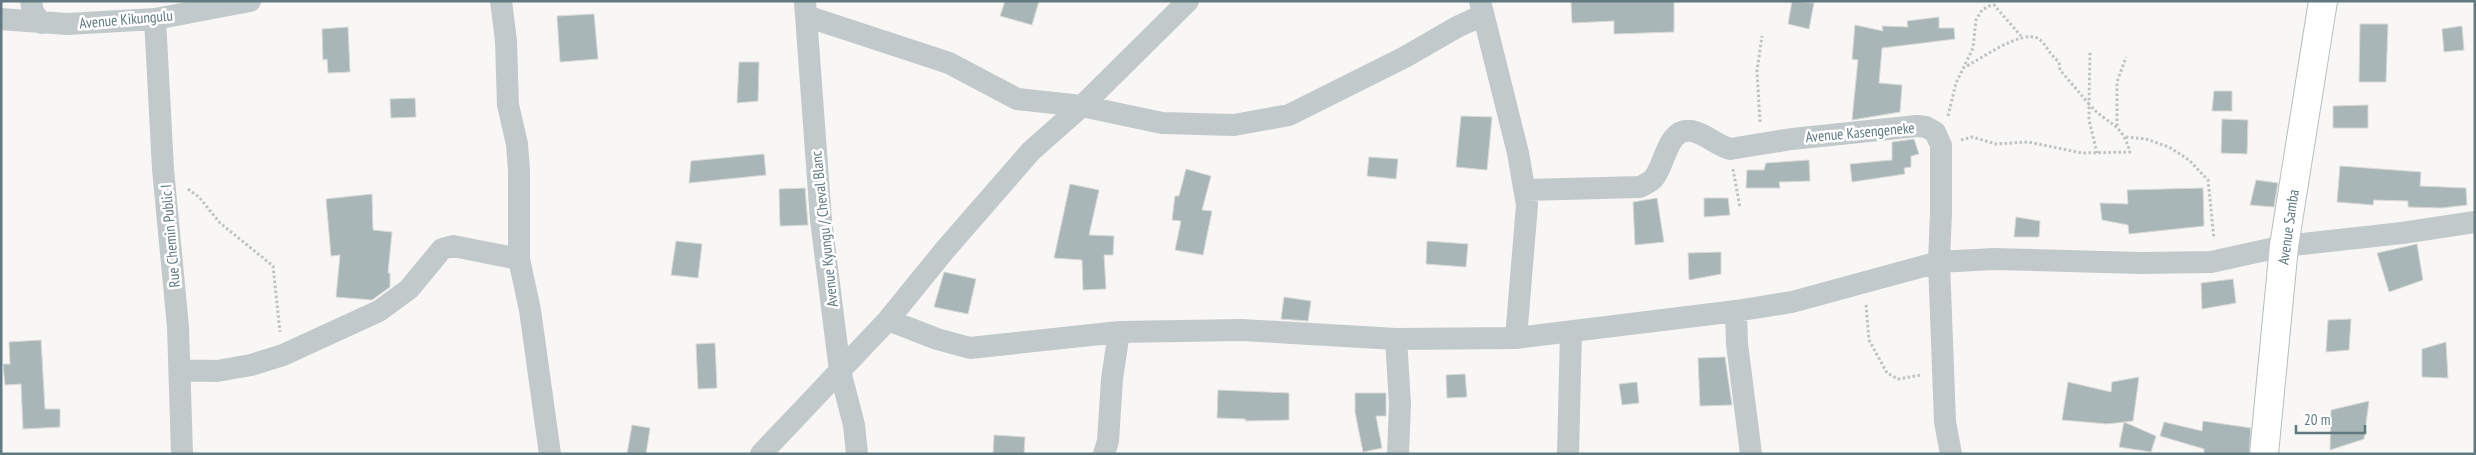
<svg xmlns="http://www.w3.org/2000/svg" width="2476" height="455" font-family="'PT Sans Narrow',sans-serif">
<rect width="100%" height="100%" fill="#f8f7f5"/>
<!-- building -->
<path fill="#a9b6b8" stroke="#d9d9d7" d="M 1005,1 L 1039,1 L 1032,25 L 1000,16 Z
M 1571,1 L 1674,1 L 1674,32 L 1614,34 L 1614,21 L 1572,23 Z
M 1792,1 L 1814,3 L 1809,29 L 1788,24 Z
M 594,14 L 598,59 L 560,62 L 557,16 Z
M 1939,17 L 1939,28 L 1954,28 L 1955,39 L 1882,48 L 1879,83 L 1902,85 L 1900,112 L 1852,120 L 1858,60 L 1852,59 L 1855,25 L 1883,31 L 1882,26 L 1908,27 L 1907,21 Z
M 2360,24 L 2388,24 L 2386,82 L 2359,82 Z
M 2462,26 L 2464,50 L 2444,52 L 2442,29 Z
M 348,27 L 350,72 L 328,73 L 327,59 L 323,60 L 322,29 Z
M 739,62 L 759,62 L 758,101 L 737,103 Z
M 2214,91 L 2232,91 L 2232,111 L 2212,111 Z
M 415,98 L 416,117 L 391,118 L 390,99 Z
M 2368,105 L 2368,128 L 2333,128 L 2333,106 Z
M 1461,116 L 1492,117 L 1487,170 L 1456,167 Z
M 2222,119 L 2248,120 L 2247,154 L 2221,153 Z
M 1914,139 L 1919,154 L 1911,156 L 1911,167 L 1904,168 L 1905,174 L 1852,182 L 1850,164 L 1892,160 L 1892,142 Z
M 764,154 L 766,175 L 689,183 L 691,161 Z
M 1369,157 L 1398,159 L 1396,179 L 1367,176 Z
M 1809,160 L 1810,181 L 1779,182 L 1780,188 L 1746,188 L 1747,170 L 1764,170 L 1766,163 Z
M 2340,166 L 2421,172 L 2420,186 L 2466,188 L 2467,205 L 2441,208 L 2408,207 L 2408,201 L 2374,200 L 2373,205 L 2337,202 Z
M 1186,169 L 1211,176 L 1202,210 L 1212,211 L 1203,255 L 1175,250 L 1181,221 L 1172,220 L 1175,196 L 1179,196 Z
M 2256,180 L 2278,183 L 2274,207 L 2250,205 Z
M 1070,184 L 1099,190 L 1089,235 L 1114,236 L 1113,255 L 1104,255 L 1106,289 L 1083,290 L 1082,260 L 1054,258 Z
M 805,188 L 808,225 L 780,226 L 779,189 Z
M 2203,188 L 2204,226 L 2129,234 L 2128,225 L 2102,220 L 2100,203 L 2128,204 L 2127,190 Z
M 372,194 L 373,230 L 392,232 L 388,273 L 390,273 L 390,287 L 372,300 L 336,297 L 340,255 L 331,256 L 326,199 Z
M 1657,198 L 1664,242 L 1635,245 L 1633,202 Z
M 1704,198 L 1728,198 L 1730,215 L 1704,217 Z
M 2016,217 L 2040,221 L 2039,237 L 2014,237 Z
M 676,241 L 702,244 L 698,278 L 671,275 Z
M 1427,241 L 1468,244 L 1466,267 L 1426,264 Z
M 2417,244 L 2423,280 L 2389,292 L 2377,253 Z
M 1721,252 L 1721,274 L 1689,280 L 1688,253 Z
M 944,272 L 976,279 L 968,314 L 934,307 Z
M 2233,279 L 2236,303 L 2202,309 L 2201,283 Z
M 1284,297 L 1311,301 L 1308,321 L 1281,319 Z
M 2351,319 L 2349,350 L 2326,352 L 2328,320 Z
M 41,340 L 45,409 L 60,409 L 60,427 L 23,429 L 21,384 L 5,385 L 3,364 L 10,364 L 9,342 Z
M 2446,342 L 2448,378 L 2422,377 L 2422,349 Z
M 715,343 L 717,388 L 698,389 L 696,344 Z
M 1725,357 L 1732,405 L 1700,406 L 1698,358 Z
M 1465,374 L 1467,397 L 1447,398 L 1446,375 Z
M 2139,377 L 2133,421 L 2107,424 L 2062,420 L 2068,382 L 2111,392 L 2112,382 Z
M 1637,382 L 1639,403 L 1622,405 L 1619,384 Z
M 1218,390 L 1289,393 L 1289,420 L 1245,421 L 1246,419 L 1217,418 Z
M 1355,393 L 1386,393 L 1386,416 L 1376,416 L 1382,448 L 1363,452 L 1355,412 Z
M 2369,401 L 2364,439 L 2330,450 L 2331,410 Z
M 2203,421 L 2251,428 L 2249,454 L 2204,454 L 2204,449 L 2160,436 L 2164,422 L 2202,431 Z
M 2124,422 L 2156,436 L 2151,452 L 2119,447 Z
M 632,425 L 650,428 L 646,454 L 627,454 Z
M 994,435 L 1025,437 L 1024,454 L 993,454 Z"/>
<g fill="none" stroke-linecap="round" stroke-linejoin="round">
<defs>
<path id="secondary" d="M 2264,454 L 2284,246 L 2323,1"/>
</defs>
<!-- secondary casing -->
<use href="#secondary" stroke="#b5bdbf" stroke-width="30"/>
<!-- path -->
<path stroke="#bec2c3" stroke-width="3" stroke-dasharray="2.5 2.5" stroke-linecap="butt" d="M 1963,68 C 1980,60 2022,28 2039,39 C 2046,44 2049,54 2059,62 L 2060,70 L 2089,104 L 2089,120 L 2097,153
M 1948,116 L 1956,83 L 1973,48 L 1976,20 L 1982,10 L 1989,6 L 1994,5 L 2021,36
M 1760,122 L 1757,71 L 1762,36
M 2117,126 L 2117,82 L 2126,57
M 2126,137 L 2146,139 L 2169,147 L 2189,160 L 2208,180 L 2214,239
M 1961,140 L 1972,137 L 1996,144 L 2028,142 L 2082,153 L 2130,152 C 2121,121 2108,126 2089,104 L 2090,51
M 1733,169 L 1740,208
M 188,189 L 199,197 L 220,223 L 273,266 L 280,332
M 1866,305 L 1869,340 L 1887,373 L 1898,379 L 1921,375"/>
<!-- street -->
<path stroke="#c2c9cb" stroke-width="22" d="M 31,1 L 33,12 L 41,23
M 501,1 L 506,41 L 508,105 L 517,144 L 519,171 L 519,259 L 530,310 L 550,454
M 1480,1 L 1518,153 L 1527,205 L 1516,338
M 805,2 L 821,220 L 840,371 L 854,425 L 857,454
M 806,16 L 949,63 L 1017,99 L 1082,106 L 1162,123 L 1234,125 L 1289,115 L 1405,57 L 1457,27 L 1483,15
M 1,19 L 67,24 L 155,19 L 250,1
M 155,19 L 163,169 L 178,327 L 182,454
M 1525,190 L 1640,187 C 1644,185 1650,182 1653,179 C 1666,165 1666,127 1692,131 C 1706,134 1716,145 1730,149 L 1792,139 L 1917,126 L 1926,127 L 1935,132 L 1941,145 L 1941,212 L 1939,262 L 1945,422 L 1951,454
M 1736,311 L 1737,344 L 1751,454
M 888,320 L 937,339 L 970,348 L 1119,332 L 1242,330 L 1396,339 L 1516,338 L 1736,311 L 1792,302 L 1939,262 L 1993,259 L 2140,263 L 2211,262 L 2284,246 L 2402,233 L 2475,222
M 1396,339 L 1400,404 L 1398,454
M 180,370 L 217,371 L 251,365 L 283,355 L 379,311 L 409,289 L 442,249 L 453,246 L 519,259
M 761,454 L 888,320 L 944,251 L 1031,151 L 1082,106 L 1188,1
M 1104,454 L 1108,441 L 1112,379 L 1119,332
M 1568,454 L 1571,332"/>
<!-- secondary -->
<use href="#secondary" stroke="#fff" stroke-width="28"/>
</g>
<g text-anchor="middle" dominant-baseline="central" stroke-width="5" stroke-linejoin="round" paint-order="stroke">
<!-- street labels -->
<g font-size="15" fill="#617a81" stroke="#fff">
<text transform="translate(126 19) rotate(-5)">Avenue Kikungulu</text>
<text transform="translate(1860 132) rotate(-5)">Avenue Kasengeneke</text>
<text transform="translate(2288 227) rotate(-82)">Avenue Samba</text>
<text transform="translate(824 229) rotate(-96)">Avenue Kyungu / Cheval Blanc</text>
<text transform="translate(170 236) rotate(-95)">Rue Chemin Public I</text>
</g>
</g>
<!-- border -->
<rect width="2476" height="455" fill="none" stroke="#617a81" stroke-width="5"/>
<!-- scale -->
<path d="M2296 425v8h69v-8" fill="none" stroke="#617a81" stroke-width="2.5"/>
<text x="2304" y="425" font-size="15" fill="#617a81" stroke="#ffffff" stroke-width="4" paint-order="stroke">20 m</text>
</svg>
